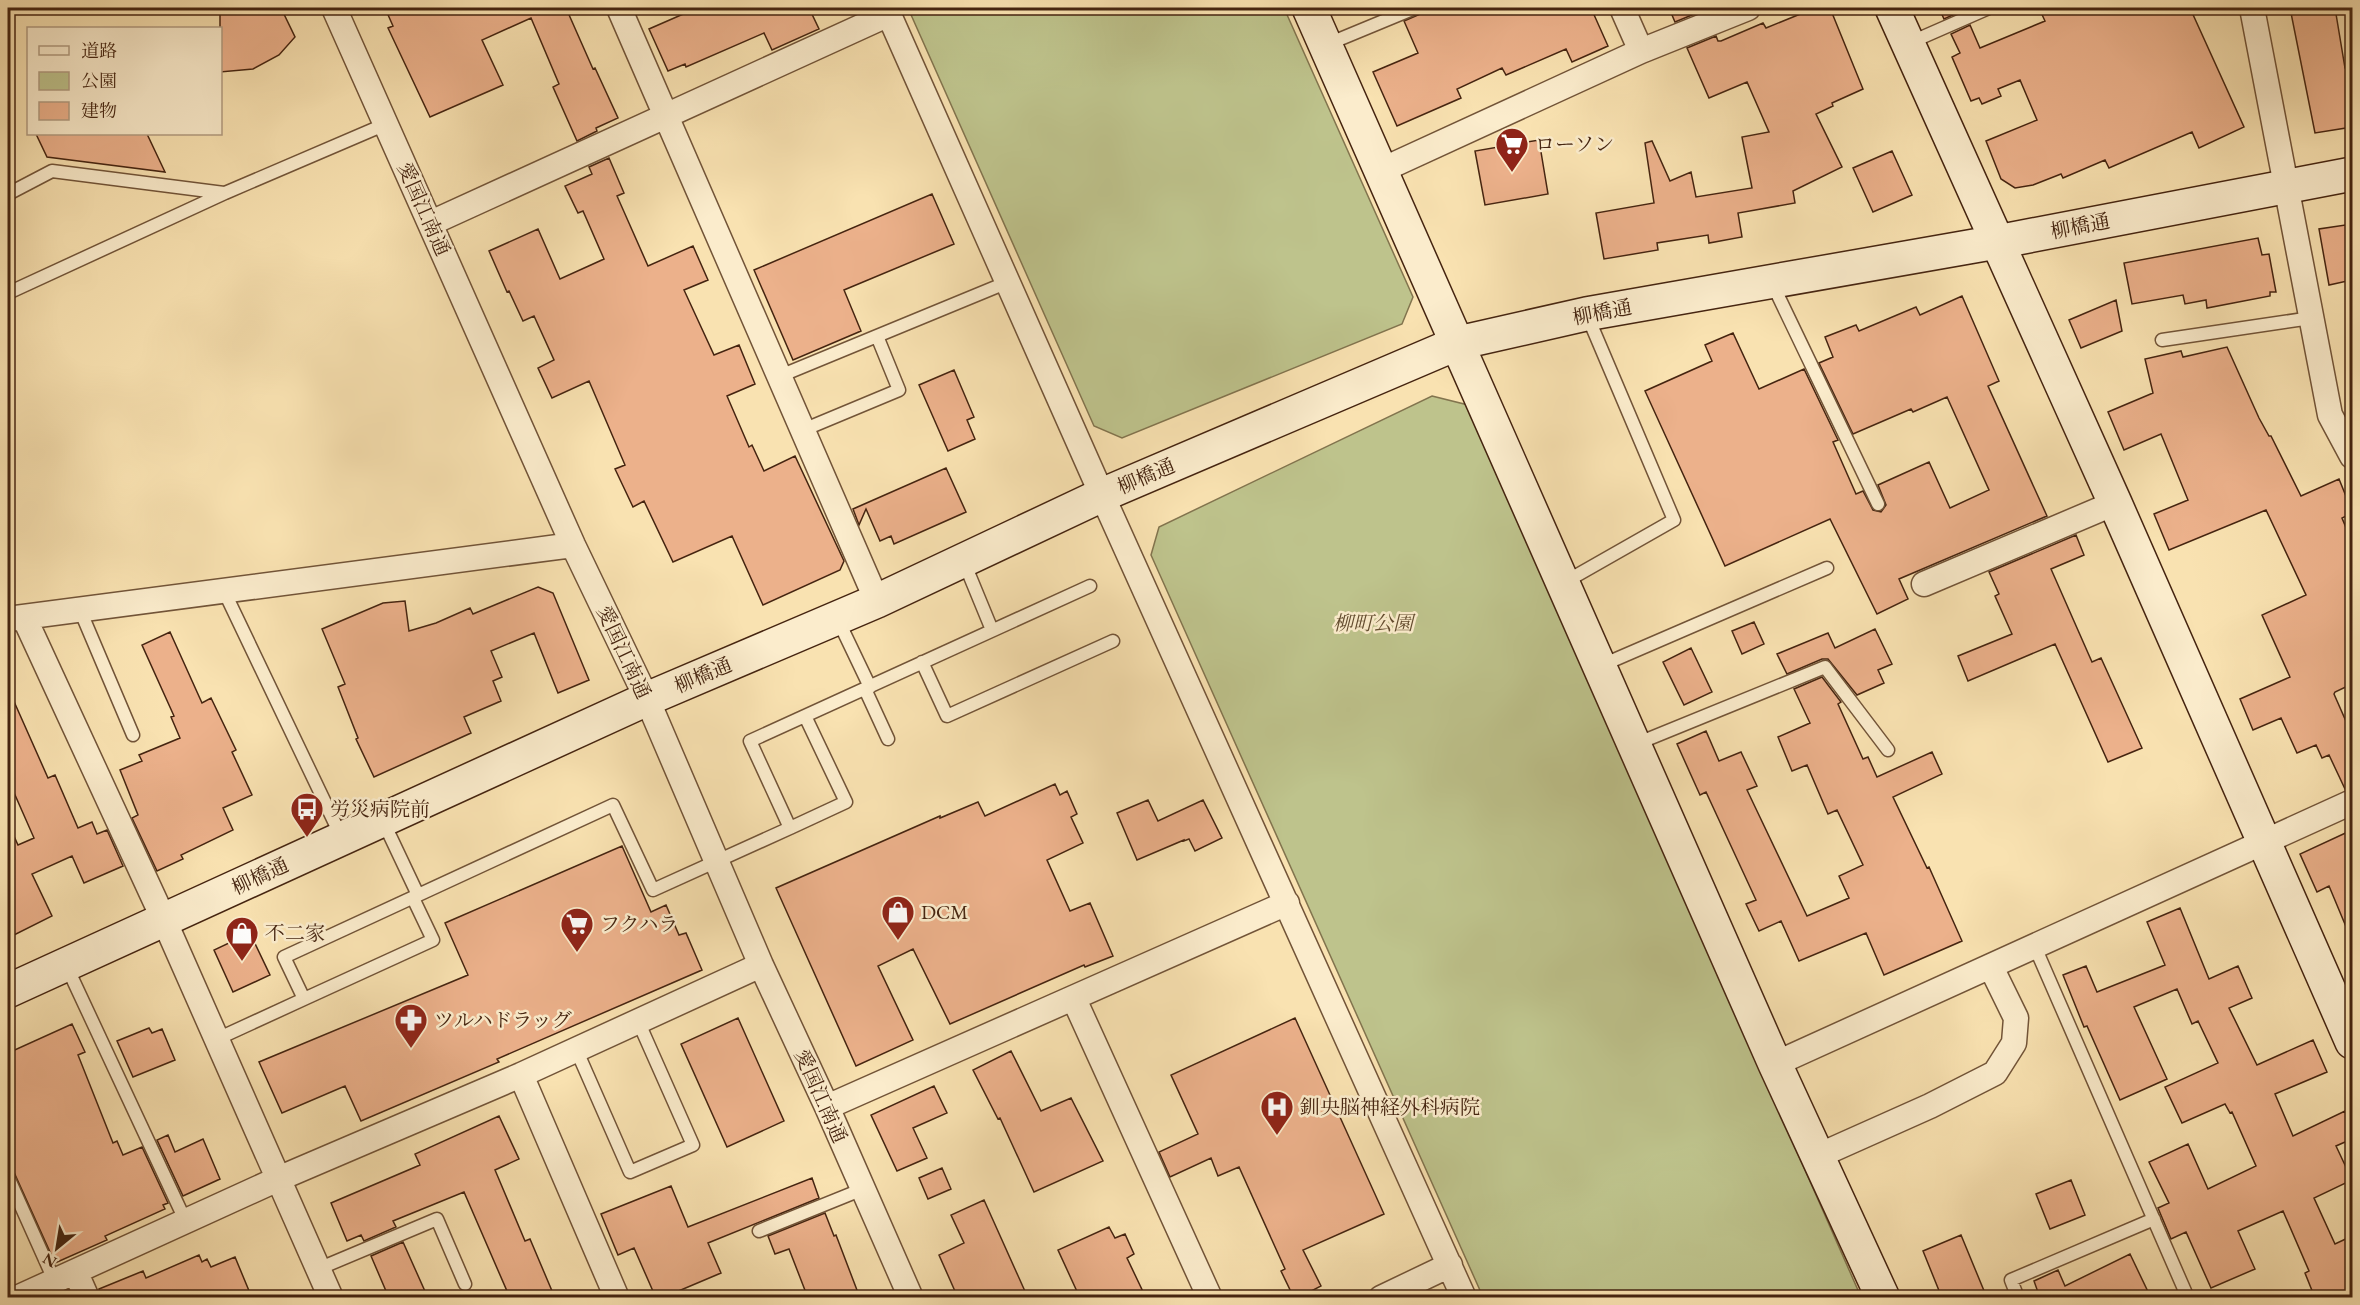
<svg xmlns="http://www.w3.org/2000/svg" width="2360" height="1305" font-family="'EB Garamond','Noto Serif JP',serif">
<rect width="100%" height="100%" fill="#f9e2b1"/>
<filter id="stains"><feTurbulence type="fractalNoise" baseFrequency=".00333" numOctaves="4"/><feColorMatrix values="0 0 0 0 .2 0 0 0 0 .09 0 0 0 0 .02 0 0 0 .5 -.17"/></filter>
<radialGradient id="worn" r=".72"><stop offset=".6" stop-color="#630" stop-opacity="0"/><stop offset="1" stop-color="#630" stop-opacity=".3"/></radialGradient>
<!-- green -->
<path fill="#bec38c" stroke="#82744e" stroke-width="1.5" d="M 908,8 L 1284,8 L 1413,297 L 1402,324 L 1122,438 L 1094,426 Z
M 1432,396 L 1468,405 L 1861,1297 L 1483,1297 L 1151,555 L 1159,527 Z"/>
<!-- building -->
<path fill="#ecb18b" stroke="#452410" stroke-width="1.5" d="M 220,8 L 281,8 L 295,37 L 279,55 L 253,69 L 220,72 Z
M 385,8 L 566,8 L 593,69 L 595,68 L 618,118 L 596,128 L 597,131 L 577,141 L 553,87 L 559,84 L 531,18 L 482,40 L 503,85 L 430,117 L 388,28 L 393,26 Z
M 697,8 L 809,8 L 819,29 L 772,50 L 764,33 L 686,67 L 685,64 L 668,71 L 649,29 Z
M 1434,8 L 1591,8 L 1608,46 L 1572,62 L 1566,49 L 1506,75 L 1502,68 L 1457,89 L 1461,98 L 1397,126 L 1373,72 L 1418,53 L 1404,21 Z
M 1669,8 L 1703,8 L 1704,10 L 1675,22 Z
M 1815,8 L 1830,8 L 1863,89 L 1832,103 L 1833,106 L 1816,114 L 1842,167 L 1793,191 L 1795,203 L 1738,213 L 1742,237 L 1709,243 L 1708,235 L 1657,243 L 1658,250 L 1604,259 L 1596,213 L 1654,203 L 1645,143 L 1652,141 L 1670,181 L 1691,172 L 1696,197 L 1752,188 L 1742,137 L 1769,132 L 1747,82 L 1709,98 L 1687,48 L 1716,36 L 1718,41 L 1721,41 L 1763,23 L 1766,28 Z
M 1939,8 L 1963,8 L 1964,10 L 1944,19 Z
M 2039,8 L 2190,8 L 2244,127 L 2199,148 L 2192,132 L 2109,168 L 2105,160 L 2063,178 L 2061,174 L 2033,185 L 2015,188 L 2001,179 L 1986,141 L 2037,120 L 2020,80 L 1998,89 L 2001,96 L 1982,104 L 1979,98 L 1971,101 L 1952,57 L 1960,53 L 1951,34 L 1970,25 L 1980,48 L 2045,21 Z
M 2290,8 L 2335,8 L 2345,68 L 2352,67 L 2352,127 L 2315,133 Z
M 36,134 L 147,134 L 165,172 L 47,157 Z
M 1539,140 L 1548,194 L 1485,205 L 1475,151 Z
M 1892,151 L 1912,195 L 1873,212 L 1853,168 Z
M 609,158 L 624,193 L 617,196 L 648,266 L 693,246 L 708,280 L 684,290 L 714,355 L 739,345 L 755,384 L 727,396 L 749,447 L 752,445 L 764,471 L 795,456 L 844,561 L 840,570 L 763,605 L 732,536 L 673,562 L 644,501 L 633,507 L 615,469 L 625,465 L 589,381 L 552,398 L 538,368 L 554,360 L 534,316 L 523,321 L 509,291 L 507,292 L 489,251 L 538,229 L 560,279 L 604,259 L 583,211 L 578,213 L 565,186 L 592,174 L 589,167 Z
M 932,194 L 954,244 L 844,290 L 861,331 L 793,360 L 754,270 Z
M 2352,224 L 2352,280 L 2329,285 L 2319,229 Z
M 2258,238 L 2262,255 L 2269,254 L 2276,292 L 2270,292 L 2270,296 L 2207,308 L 2206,300 L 2185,304 L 2183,295 L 2132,304 L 2124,263 Z
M 1962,296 L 1999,381 L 1988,386 L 2047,516 L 1899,579 L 1908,599 L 1877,614 L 1830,519 L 1725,566 L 1645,391 L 1712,361 L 1705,345 L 1733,333 L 1759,389 L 1804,369 L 1838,440 L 1833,442 L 1856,494 L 1863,491 L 1873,510 L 1881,512 L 1886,505 L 1878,485 L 1929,462 L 1950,508 L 1989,490 L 1947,397 L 1913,412 L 1911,409 L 1853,434 L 1819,363 L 1833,357 L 1825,337 L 1856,325 L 1859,331 L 1916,307 L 1920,315 Z
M 2116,300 L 2122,331 L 2081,348 L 2069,320 Z
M 2227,347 L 2259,418 L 2269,436 L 2271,436 L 2301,496 L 2339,479 L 2352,511 L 2352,513 L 2342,518 L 2352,542 L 2352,684 L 2335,692 L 2334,694 L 2352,735 L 2352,788 L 2345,789 L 2329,755 L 2322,758 L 2316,745 L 2297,753 L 2281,718 L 2253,730 L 2240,699 L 2290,677 L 2262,615 L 2306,595 L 2266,510 L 2169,550 L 2154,514 L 2188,500 L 2161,434 L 2124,450 L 2108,412 L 2153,393 L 2145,359 L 2181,351 L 2183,357 Z
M 954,370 L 974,417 L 967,420 L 975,439 L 948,451 L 919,385 Z
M 946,468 L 966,512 L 894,544 L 891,536 L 880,541 L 866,509 L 859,525 L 853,509 Z
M 2076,535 L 2084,555 L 2051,569 L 2092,662 L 2101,658 L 2142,748 L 2108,762 L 2055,644 L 1968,681 L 1958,656 L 2012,634 L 1995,596 L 1999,594 L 1989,572 Z
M 538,587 L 553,593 L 589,680 L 558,693 L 534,633 L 491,651 L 502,677 L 493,681 L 501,701 L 464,717 L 471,733 L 374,777 L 356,739 L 358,738 L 338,687 L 345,684 L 322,629 L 383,603 L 405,601 L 409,631 L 436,623 L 470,608 L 473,614 Z
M 1754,622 L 1764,644 L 1742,654 L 1732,631 Z
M 1875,629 L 1892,664 L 1878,670 L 1884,683 L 1857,695 L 1828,659 L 1822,659 L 1787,674 L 1777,654 L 1828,633 L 1835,648 Z
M 170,632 L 202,703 L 211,698 L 236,750 L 232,752 L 252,795 L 223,808 L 233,830 L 181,855 L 183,859 L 157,871 L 132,818 L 138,815 L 120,770 L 142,761 L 139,755 L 180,738 L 171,717 L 174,716 L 142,645 Z
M 1691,648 L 1712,692 L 1684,705 L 1663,662 Z
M 1822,677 L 1841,702 L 1838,704 L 1863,759 L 1868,757 L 1877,777 L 1932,752 L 1942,774 L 1893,797 L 1927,868 L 1929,867 L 1962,941 L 1884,975 L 1866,933 L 1799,961 L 1781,921 L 1759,931 L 1746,904 L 1756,900 L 1706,792 L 1700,795 L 1677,744 L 1706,731 L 1719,761 L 1741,752 L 1757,786 L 1747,790 L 1807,916 L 1849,898 L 1839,876 L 1863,865 L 1837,810 L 1828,814 L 1807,765 L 1792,771 L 1778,737 L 1810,723 L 1794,689 Z
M 8,688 L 48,778 L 55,775 L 78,828 L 92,822 L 97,834 L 107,830 L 123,866 L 84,883 L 72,856 L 32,874 L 52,916 L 8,938 L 8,823 L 18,845 L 34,838 L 8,779 Z
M 1055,784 L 1060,795 L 1067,791 L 1077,814 L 1071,817 L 1083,843 L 1047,860 L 1070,911 L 1090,903 L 1113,956 L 1085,967 L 1084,965 L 950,1024 L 913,949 L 878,966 L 913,1040 L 856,1066 L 776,888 L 940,816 L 940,818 L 978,802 L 985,816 Z
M 1148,800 L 1158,821 L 1203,800 L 1222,838 L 1195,851 L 1189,839 L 1184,841 L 1184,840 L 1137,860 L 1117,813 Z
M 2352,830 L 2352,941 L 2329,886 L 2317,892 L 2300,854 Z
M 622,846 L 651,912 L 666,905 L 679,935 L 686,933 L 702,970 L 497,1059 L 499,1062 L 361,1121 L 345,1086 L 282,1113 L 259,1062 L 468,975 L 445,923 Z
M 2180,908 L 2209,979 L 2238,966 L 2252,998 L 2229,1008 L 2257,1065 L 2313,1040 L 2327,1072 L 2275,1094 L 2293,1136 L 2345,1111 L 2352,1126 L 2352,1139 L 2336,1146 L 2352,1180 L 2314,1198 L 2335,1244 L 2352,1236 L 2352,1298 L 2315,1298 L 2305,1273 L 2309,1271 L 2283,1211 L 2238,1231 L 2255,1269 L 2211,1288 L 2186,1232 L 2171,1239 L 2158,1208 L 2169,1203 L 2149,1162 L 2188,1144 L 2208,1189 L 2256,1166 L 2232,1112 L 2230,1113 L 2225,1104 L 2182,1123 L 2165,1087 L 2218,1063 L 2198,1021 L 2192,1024 L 2177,989 L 2134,1007 L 2167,1079 L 2120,1100 L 2087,1026 L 2084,1027 L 2063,975 L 2086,966 L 2097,992 L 2165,965 L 2147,922 Z
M 250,933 L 270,975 L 233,992 L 214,950 Z
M 738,1018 L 784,1121 L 727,1147 L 681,1044 Z
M 1295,1018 L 1384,1214 L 1303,1250 L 1321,1286 L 1298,1298 L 1294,1298 L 1281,1271 L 1285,1269 L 1239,1167 L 1218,1176 L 1211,1158 L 1170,1177 L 1159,1152 L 1198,1134 L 1171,1075 Z
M 72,1024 L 85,1052 L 78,1055 L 113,1143 L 117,1141 L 123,1155 L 142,1147 L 168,1203 L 163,1205 L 165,1209 L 105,1236 L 107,1240 L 55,1263 L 8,1159 L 8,1053 Z
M 149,1028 L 152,1033 L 162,1029 L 175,1060 L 133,1077 L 117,1041 Z
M 1011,1051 L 1041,1111 L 1071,1098 L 1103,1161 L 1034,1192 L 1000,1118 L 998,1119 L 973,1070 Z
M 934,1086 L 947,1113 L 913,1128 L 927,1158 L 897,1171 L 871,1115 Z
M 499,1116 L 519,1159 L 495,1170 L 525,1241 L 530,1239 L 555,1298 L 510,1298 L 464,1192 L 393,1221 L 396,1227 L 364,1241 L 361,1235 L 347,1241 L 331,1203 L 420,1165 L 415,1154 Z
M 168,1135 L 175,1152 L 203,1139 L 220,1179 L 183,1196 L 157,1140 Z
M 942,1168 L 951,1189 L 928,1199 L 919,1178 Z
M 812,1178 L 819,1198 L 708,1243 L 721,1273 L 662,1298 L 656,1298 L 634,1248 L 618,1255 L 601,1214 L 671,1186 L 688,1227 Z
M 2071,1180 L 2085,1215 L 2050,1229 L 2036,1194 Z
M 984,1200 L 1028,1298 L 958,1298 L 939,1255 L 964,1243 L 951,1215 Z
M 825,1213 L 834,1236 L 836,1235 L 860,1298 L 808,1298 L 789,1249 L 775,1254 L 768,1236 Z
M 1109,1227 L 1115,1238 L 1125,1234 L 1134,1254 L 1127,1258 L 1146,1298 L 1080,1298 L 1058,1250 Z
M 1961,1235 L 1987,1298 L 1942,1298 L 1923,1251 Z
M 403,1242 L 428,1298 L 389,1298 L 371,1256 Z
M 2130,1254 L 2151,1298 L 2040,1298 L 2034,1281 L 2058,1270 L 2065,1286 Z
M 199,1255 L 202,1262 L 207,1259 L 211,1267 L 235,1257 L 252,1298 L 101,1298 L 99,1289 L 143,1271 L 146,1278 Z"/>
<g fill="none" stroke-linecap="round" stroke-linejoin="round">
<defs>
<path id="lane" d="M 1909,43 L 1989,8
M 1328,44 L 1415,8
M 8,194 L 52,171 L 224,193
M 1772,283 L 1878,504
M 8,293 L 225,193 L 386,124
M 2162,340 L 2311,318
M 780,376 L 877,336
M 803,430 L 899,390 L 877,336 L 1008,282
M 964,562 L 992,630
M 1565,582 L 1674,520 L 1587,315
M 224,591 L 341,836
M 80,610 L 133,735
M 838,620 L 870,687
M 922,662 L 947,716 L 1113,641
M 1600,666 L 1827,568
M 865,689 L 888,739
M 1636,744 L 1825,667 L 1888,750
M 383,821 L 418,895
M 790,828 L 846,802 L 805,716
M 2035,947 L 2188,1298
M 66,965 L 186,1222
M 304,999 L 433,940 L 413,898
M 217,1039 L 304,999 L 284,957 L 613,805 L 653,890 L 790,828 L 750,741 L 1090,586
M 576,1049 L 630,1172 L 693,1145 L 638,1021
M 8,1177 L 55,1282
M 759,1231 L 863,1189
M 318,1269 L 437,1219 L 465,1284
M 2018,1298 L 2011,1280 L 2154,1219"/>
<path id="street" d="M 334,8 L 573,545 L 647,699 L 761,965 L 827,1107 L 911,1298
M 619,8 L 877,601
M 886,8 L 1102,495 L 1464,1298
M 1622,8 L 1641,51
M 2252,8 L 2330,415 L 2352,456
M 1382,170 L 1641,51 L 1748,8
M 431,223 L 889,14
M 1924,584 L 2115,503
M 24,617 L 164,920 L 331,1298
M 8,619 L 573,545
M 1074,999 L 1210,1298
M 1775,1064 L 2352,802
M 521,1075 L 617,1298
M 827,1107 L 1287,903
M 1818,1156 L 1930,1106 L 1995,1073 L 2014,1043 L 2016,1018 L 1991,967
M 76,1273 L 87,1298
M 17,1298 L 278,1179 L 521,1075 L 761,965
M 1381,1298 L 1450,1265"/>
<path id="secondary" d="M 1309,8 L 1775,1064 L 1883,1298
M 1892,8 L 2115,503 L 2352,1042
M 8,991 L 647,699 L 877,601 L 1102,495 L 1458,343 L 1586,314 L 1997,242 L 2352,174"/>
</defs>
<!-- lane casing -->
<use href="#lane" stroke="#725438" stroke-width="15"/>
<!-- street casing -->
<use href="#street" stroke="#725438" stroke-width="27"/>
<!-- secondary casing -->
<use href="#secondary" stroke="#452410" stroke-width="36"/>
<!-- lane -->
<use href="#lane" stroke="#fbeccc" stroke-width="12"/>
<!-- street -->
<use href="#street" stroke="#fbeccc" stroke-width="24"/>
<!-- secondary -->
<use href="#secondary" stroke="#fbeccc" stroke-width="33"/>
</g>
<!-- icons -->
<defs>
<symbol id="supermarket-pin" viewBox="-11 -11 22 30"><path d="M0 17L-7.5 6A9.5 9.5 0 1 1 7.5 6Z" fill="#8f2418" stroke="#fbeccc"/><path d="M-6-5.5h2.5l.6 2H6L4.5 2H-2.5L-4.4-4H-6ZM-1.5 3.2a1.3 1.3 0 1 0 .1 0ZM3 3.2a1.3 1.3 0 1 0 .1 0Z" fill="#fff"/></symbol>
<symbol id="bus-pin" viewBox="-11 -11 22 30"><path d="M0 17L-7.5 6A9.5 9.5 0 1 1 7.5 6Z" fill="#8f2418" stroke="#fbeccc"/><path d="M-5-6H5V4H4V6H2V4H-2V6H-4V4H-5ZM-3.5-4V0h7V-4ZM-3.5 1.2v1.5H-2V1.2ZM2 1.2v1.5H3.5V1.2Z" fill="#fff"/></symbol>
<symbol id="shop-pin" viewBox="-11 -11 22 30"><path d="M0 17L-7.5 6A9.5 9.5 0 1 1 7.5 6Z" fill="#8f2418" stroke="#fbeccc"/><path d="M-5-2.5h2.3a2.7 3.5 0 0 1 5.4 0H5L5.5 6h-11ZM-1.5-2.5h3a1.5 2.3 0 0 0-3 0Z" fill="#fff"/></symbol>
<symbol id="pharmacy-pin" viewBox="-11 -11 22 30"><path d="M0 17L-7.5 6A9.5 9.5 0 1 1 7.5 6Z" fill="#8f2418" stroke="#fbeccc"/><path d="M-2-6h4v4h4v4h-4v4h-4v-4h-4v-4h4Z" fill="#fff"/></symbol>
<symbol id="hospital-pin" viewBox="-11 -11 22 30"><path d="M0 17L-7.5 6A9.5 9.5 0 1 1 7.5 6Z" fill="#8f2418" stroke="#fbeccc"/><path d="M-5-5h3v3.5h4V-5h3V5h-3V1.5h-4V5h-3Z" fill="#fff"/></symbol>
</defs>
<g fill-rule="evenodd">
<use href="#supermarket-pin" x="1493" y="125" width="38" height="52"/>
<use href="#bus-pin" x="288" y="790" width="38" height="52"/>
<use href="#shop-pin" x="879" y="893" width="38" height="52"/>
<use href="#supermarket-pin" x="558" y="905" width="38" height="52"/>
<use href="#shop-pin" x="223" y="914" width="38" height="52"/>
<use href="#pharmacy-pin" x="392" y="1001" width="38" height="52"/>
<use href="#hospital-pin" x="1258" y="1088" width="38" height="52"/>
</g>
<g text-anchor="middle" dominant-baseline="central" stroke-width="5" stroke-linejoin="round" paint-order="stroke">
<!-- poi labels -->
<g font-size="20" fill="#452410" stroke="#fbeccc" text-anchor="start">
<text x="1535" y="144">ローソン</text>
<text x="330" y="809">労災病院前</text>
<text x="921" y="912">DCM</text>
<text x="600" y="924">フクハラ</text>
<text x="265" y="933">不二家</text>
<text x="434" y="1020">ツルハドラッグ</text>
<text x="1300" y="1107">釧央脳神経外科病院</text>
</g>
<!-- street labels -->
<g font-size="20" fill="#452410" stroke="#fbeccc">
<text transform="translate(424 209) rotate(66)">愛国江南通</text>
<text transform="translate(2080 226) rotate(-11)">柳橋通</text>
<text transform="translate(1602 312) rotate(-11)">柳橋通</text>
<text transform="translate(1146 476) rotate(-23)">柳橋通</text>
<text transform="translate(624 652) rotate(65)">愛国江南通</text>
<text transform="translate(703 675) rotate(-23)">柳橋通</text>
<text transform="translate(260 876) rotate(-25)">柳橋通</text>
<text transform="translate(821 1096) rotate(66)">愛国江南通</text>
</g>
<!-- park labels -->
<g font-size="20" font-style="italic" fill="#634c2f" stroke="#fbeccc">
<text x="1373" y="623">柳町公園</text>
</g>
</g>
<!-- margin -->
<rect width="2360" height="1305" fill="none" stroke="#f9e2b1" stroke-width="30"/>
<rect x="9" y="9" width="2342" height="1287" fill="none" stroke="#452410" stroke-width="3"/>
<rect x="15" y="15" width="2330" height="1275" fill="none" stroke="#452410" stroke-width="1.5"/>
<!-- legend -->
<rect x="27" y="27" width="195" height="108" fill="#fbeccc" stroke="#b29c81" stroke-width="1.5"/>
<rect x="39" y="46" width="30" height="9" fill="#fbeccc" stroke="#b29c81" stroke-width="1.5"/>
<text x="81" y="57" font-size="18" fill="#452410">道路</text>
<rect x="39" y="72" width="30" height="18" fill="#bec38c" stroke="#b29c81" stroke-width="1.5"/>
<text x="81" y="87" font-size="18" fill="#452410">公園</text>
<rect x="39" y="102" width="30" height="18" fill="#ecb18b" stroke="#b29c81" stroke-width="1.5"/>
<text x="81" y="117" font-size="18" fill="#452410">建物</text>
<!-- north arrow -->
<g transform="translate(57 1248) rotate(210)" stroke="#fbeccc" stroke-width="4.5" paint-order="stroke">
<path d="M0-4.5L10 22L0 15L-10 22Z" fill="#452410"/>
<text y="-9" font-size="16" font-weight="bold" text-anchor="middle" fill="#452410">N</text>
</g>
<rect width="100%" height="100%" filter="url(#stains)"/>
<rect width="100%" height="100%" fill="url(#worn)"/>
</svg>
